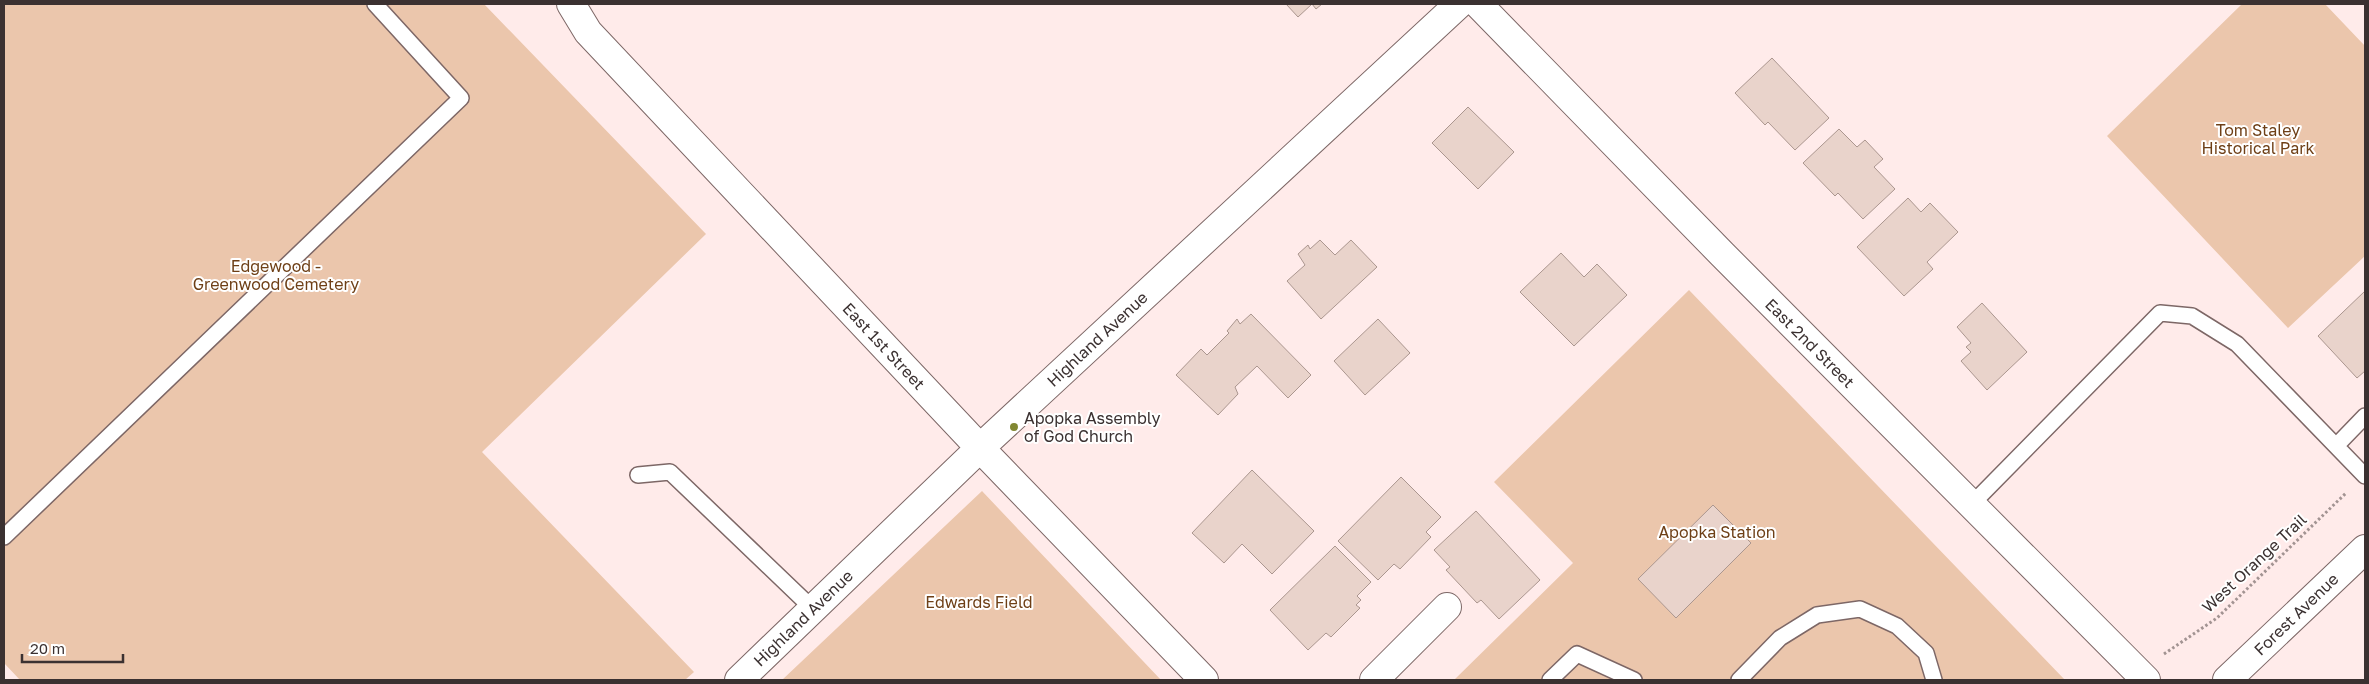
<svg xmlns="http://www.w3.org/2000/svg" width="2369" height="684" font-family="'Golos Text',sans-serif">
<rect width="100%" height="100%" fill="#ffebea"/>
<!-- green -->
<path fill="#ebc6ac" d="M 4,4 L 484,4 L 706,234 L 482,452 L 694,672 L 685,680 L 20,680 L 4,663 Z
M 2242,4 L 2325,4 L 2365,46 L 2365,256 L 2288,328 L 2107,136 Z
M 1689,290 L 2065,680 L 1454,680 L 1573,563 L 1494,482 Z
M 982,491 L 1161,680 L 782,680 Z"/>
<!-- building -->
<path fill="#e9d3cb" stroke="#ab968f" d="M 1286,4 L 1322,4 L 1316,9 L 1312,4 L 1298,17 Z
M 1772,58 L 1829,118 L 1795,150 L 1768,122 L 1765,125 L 1735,93 Z
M 1468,107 L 1514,152 L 1478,189 L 1432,143 Z
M 1839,129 L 1857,147 L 1865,140 L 1883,159 L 1874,167 L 1895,189 L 1863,219 L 1838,193 L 1835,196 L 1803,163 Z
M 1908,198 L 1921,212 L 1930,203 L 1958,232 L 1927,262 L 1933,269 L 1904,296 L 1857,247 Z
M 1320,240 L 1335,255 L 1351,240 L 1377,267 L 1321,319 L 1287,281 L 1305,265 L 1298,254 L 1308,245 L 1310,249 Z
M 1561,253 L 1584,277 L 1597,264 L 1627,295 L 1574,346 L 1520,292 Z
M 2365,291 L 2365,371 L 2357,378 L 2318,336 Z
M 1982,303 L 2027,352 L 1987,390 L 1961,361 L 1971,352 L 1966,347 L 1971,343 L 1957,327 Z
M 1251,314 L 1311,375 L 1288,398 L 1257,366 L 1235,387 L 1238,394 L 1218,415 L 1176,375 L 1201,349 L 1207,355 L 1229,333 L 1227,331 L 1237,319 L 1240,324 Z
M 1378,319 L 1410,353 L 1365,395 L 1334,361 Z
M 1252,470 L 1314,531 L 1272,574 L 1242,544 L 1224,563 L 1192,533 Z
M 1401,477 L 1441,517 L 1426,532 L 1431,537 L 1400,569 L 1394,564 L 1378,580 L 1338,541 Z
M 1713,505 L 1751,543 L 1676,618 L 1638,579 Z
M 1476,511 L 1540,580 L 1499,619 L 1481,600 L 1477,603 L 1446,570 L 1450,567 L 1434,550 Z
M 1335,546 L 1371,582 L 1357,596 L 1361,600 L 1356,605 L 1360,608 L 1331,637 L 1326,633 L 1308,650 L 1270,610 Z"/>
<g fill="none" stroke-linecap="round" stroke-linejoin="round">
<defs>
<path id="service" d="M 2336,446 L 2365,416
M 638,475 L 670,472 L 813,609
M 1971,505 L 2160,313 L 2192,316 L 2237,344 L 2365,476
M 4,537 L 461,98 L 375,4
M 1550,680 L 1577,654 L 1634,680
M 1739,680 L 1780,638 L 1817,615 L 1860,609 L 1897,626 L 1926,653 L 1934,680"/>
<path id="minor" d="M 571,4 L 588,32 L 980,448 L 1204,680
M 739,680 L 980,448 L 1459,4
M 1374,680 L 1447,607
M 2227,680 L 2365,549"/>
<path id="tertiary" d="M 1478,4 L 1722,254 L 2146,680"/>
</defs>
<!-- service casing -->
<use href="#service" stroke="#7d6766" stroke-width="18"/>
<!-- minor casing -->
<use href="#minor" stroke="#7d6766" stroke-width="30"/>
<!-- tertiary casing -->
<use href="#tertiary" stroke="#7d6766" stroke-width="30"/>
<!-- path -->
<path stroke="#a29392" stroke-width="3" stroke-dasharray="2.5 2.5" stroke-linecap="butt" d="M 2164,654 L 2217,618 L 2346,493"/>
<!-- service -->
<use href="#service" stroke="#fff" stroke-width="15"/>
<!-- minor -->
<use href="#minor" stroke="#fff" stroke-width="28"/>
<!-- tertiary -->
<use href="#tertiary" stroke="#fff" stroke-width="28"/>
</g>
<!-- markers -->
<circle fill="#818732" stroke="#fff" stroke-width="2" cx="1014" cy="427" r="5"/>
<g text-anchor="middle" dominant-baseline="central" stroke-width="4" stroke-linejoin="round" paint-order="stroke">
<!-- park labels -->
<g font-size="16" fill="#6e3f16" stroke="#fff">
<text x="2258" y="130">Tom Staley<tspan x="2258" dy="18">Historical Park</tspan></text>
<text x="276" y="266">Edgewood -<tspan x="276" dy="18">Greenwood Cemetery</tspan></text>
<text x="1717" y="532">Apopka Station</text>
<text x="979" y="602">Edwards Field</text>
</g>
<!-- street labels -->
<g font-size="16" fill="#3b3131" stroke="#fff">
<text transform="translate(1097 339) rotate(-43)">Highland Avenue</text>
<text transform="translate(1810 343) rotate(45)">East 2nd Street</text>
<text transform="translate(884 346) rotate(47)">East 1st Street</text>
<text transform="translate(2254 563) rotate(-43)">West Orange Trail</text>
<text transform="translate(2296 614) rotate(-44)">Forest Avenue</text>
<text transform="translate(803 618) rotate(-44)">Highland Avenue</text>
</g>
<!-- poi labels -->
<g font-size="16" fill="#3b3131" stroke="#fff" text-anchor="start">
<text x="1024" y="418">Apopka Assembly<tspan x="1024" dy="18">of God Church</tspan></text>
</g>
</g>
<!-- border -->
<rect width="2369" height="684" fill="none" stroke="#3b3131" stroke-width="10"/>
<!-- scale -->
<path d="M22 654v8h101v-8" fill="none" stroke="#3b3131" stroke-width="2.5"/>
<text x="30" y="654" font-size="15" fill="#3b3131" stroke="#ffffff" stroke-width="4" paint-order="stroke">20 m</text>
</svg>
